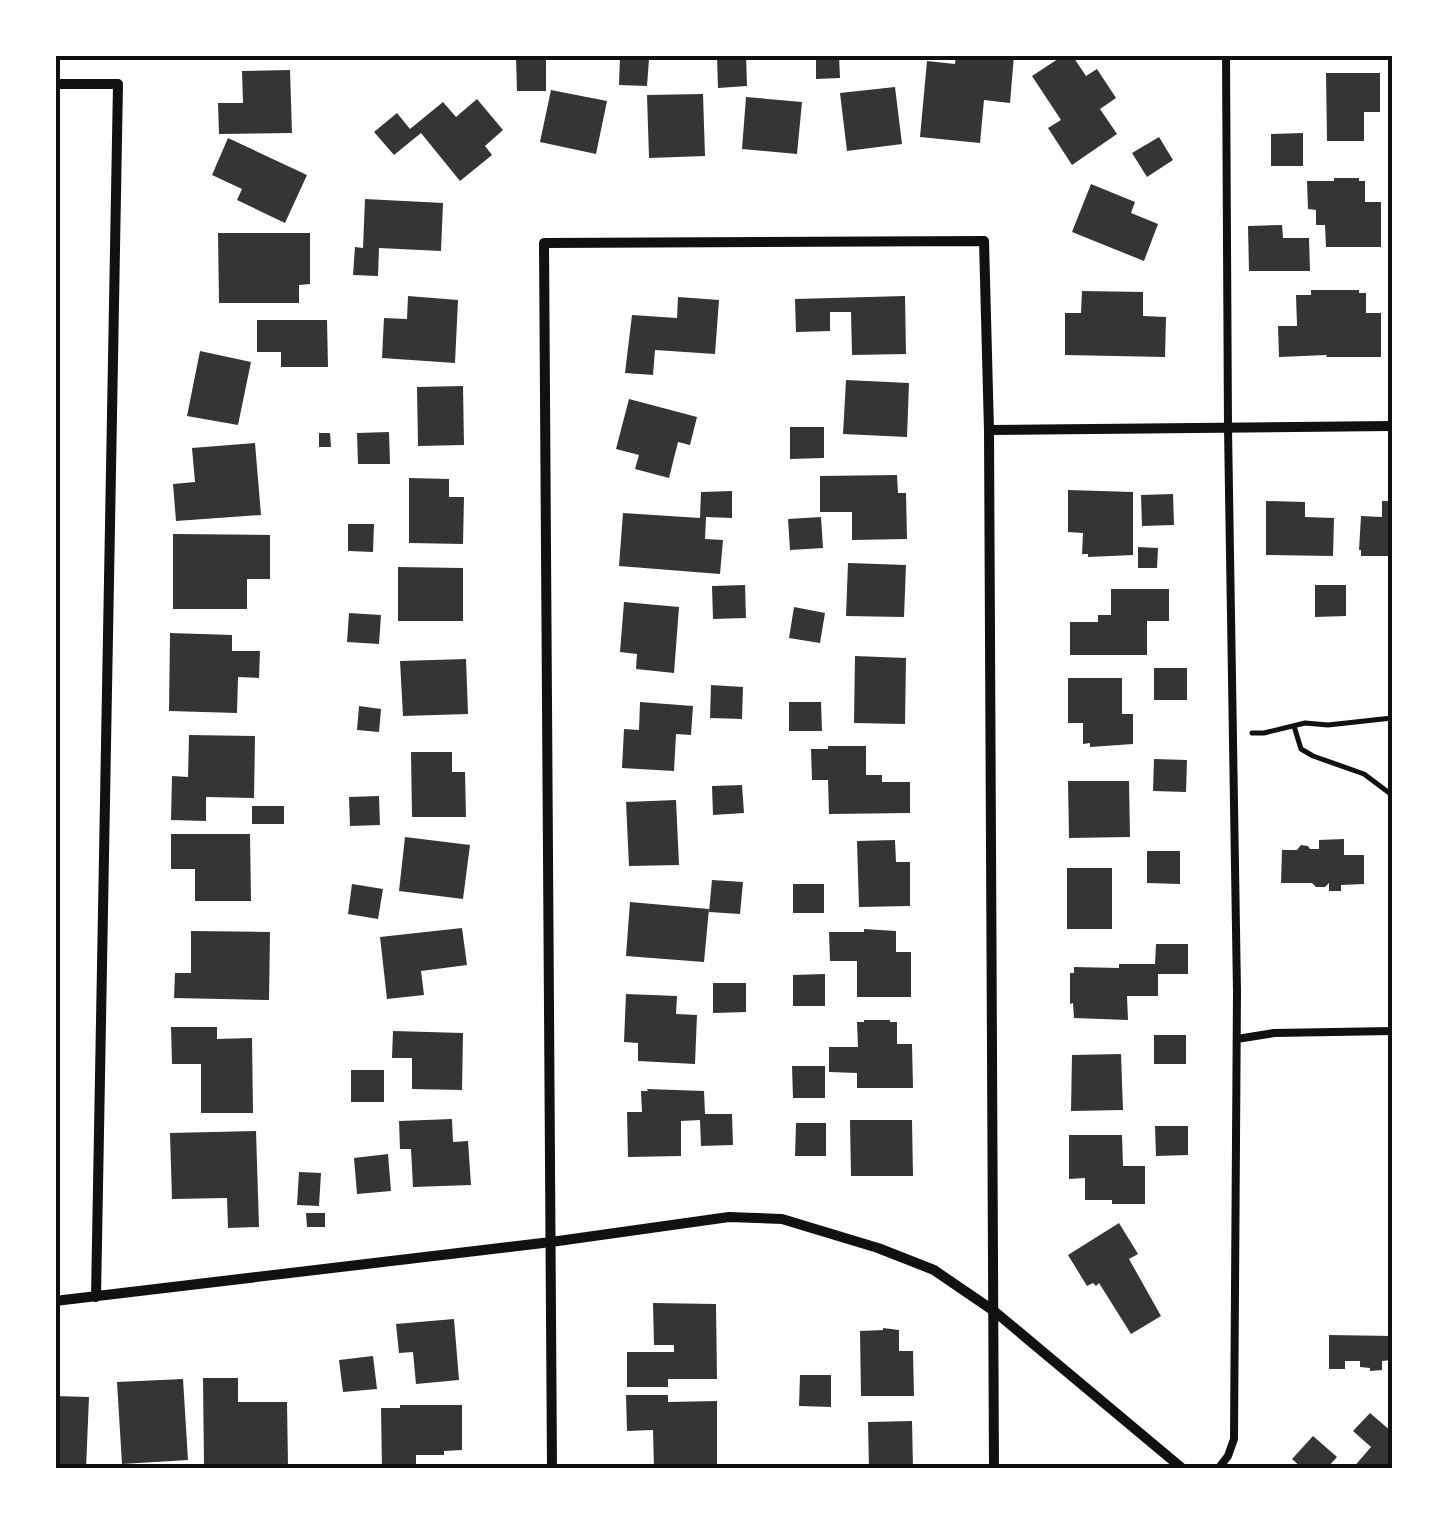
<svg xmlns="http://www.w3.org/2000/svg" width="1447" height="1524" font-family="Cabin,sans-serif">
<rect width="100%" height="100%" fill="#fff"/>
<!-- building -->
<path fill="#353535" d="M 746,55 L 747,86 L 718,88 L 717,56 Z
M 816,55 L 839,55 L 840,78 L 816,79 Z
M 956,55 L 1014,55 L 1010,103 L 984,100 L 980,143 L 920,137 L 927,61 L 955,64 Z
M 1064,55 L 1072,55 L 1086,76 L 1097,69 L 1116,98 L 1100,109 L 1117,134 L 1072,165 L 1048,128 L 1061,120 L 1032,76 Z
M 620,57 L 649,59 L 647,86 L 619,85 Z
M 516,58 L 546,58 L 546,91 L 517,91 Z
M 290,70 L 292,133 L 219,134 L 218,103 L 243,103 L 242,71 Z
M 1326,73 L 1380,73 L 1380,112 L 1364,112 L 1364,141 L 1327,141 Z
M 895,87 L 902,144 L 847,151 L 840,93 Z
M 551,90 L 607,101 L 596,154 L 540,142 Z
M 703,94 L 705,156 L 649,158 L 647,95 Z
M 746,97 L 802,102 L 797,154 L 742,149 Z
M 477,99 L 503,130 L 485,146 L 492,155 L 460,181 L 421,133 L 394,155 L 374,132 L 397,113 L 410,129 L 443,102 L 456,117 Z
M 1303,133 L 1303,166 L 1271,166 L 1271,134 Z
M 1159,137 L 1173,160 L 1147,177 L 1132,153 Z
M 228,138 L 307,175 L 285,223 L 237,200 L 242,189 L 212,175 Z
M 1334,178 L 1359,178 L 1359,181 L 1365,181 L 1365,202 L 1381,202 L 1381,247 L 1326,247 L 1325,225 L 1316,225 L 1316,210 L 1308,209 L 1307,181 L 1334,181 Z
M 1091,184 L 1135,202 L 1131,213 L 1158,224 L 1144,261 L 1072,232 Z
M 365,199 L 443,203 L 441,251 L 379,248 L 378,276 L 353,275 L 355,247 L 363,248 Z
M 1282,225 L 1283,238 L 1309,238 L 1310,271 L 1249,271 L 1248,226 Z
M 218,233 L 310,233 L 310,284 L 299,285 L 299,303 L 219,303 Z
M 1311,290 L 1359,290 L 1359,293 L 1366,293 L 1366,313 L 1381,313 L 1381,357 L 1326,357 L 1327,355 L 1279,357 L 1278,326 L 1297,326 L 1296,295 L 1311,295 Z
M 1082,291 L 1143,292 L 1143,316 L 1166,317 L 1165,357 L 1065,355 L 1065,313 L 1081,313 Z
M 408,296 L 458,300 L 455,363 L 382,358 L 384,318 L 407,319 Z
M 905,296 L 906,354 L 852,355 L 851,312 L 830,312 L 830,331 L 796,332 L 795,299 Z
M 678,297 L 719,300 L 715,354 L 655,350 L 653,375 L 625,373 L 632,315 L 677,318 Z
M 257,320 L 327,320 L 328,367 L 281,367 L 281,352 L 257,352 Z
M 200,351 L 251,362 L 238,425 L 187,416 Z
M 846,380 L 909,383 L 907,437 L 843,434 Z
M 463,386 L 464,445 L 418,446 L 417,387 Z
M 629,399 L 697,417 L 690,445 L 678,442 L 669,478 L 635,469 L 639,455 L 616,449 Z
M 790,427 L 824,427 L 824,458 L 790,459 Z
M 389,432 L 390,464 L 358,464 L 357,433 Z
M 319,433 L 330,433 L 331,447 L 319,447 Z
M 255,443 L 261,515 L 176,521 L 173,484 L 195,482 L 192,448 Z
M 897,475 L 898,493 L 906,493 L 907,539 L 852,540 L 852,512 L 820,512 L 820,476 Z
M 409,478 L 449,479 L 449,497 L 464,497 L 463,544 L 409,543 Z
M 1068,490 L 1133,492 L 1133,555 L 1088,557 L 1088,554 L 1082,554 L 1083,533 L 1068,532 Z
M 732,491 L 732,518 L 706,517 L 705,539 L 723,540 L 720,574 L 619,566 L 623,513 L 700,518 L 701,492 Z
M 1173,494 L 1174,525 L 1142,526 L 1141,495 Z
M 1266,501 L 1305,502 L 1305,517 L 1334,518 L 1333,556 L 1266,555 Z
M 1382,501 L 1392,501 L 1392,575 L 1388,575 L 1388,556 L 1361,556 L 1361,550 L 1359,550 L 1361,516 L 1382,517 Z
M 821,517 L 823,548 L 790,550 L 788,519 Z
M 348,524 L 374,524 L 373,552 L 348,551 Z
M 173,534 L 270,535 L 270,579 L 247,579 L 247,609 L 173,609 Z
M 1138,547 L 1158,548 L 1157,568 L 1138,568 Z
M 848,563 L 906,565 L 904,617 L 846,616 Z
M 398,567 L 463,568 L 463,621 L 398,621 Z
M 745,585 L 746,618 L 713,619 L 712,586 Z
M 1315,585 L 1346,585 L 1346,616 L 1315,617 Z
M 1111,589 L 1169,589 L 1169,621 L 1147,621 L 1147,655 L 1070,655 L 1070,622 L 1098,622 L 1098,615 L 1111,615 Z
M 624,602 L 679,607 L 674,673 L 636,669 L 637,654 L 620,652 Z
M 794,607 L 825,613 L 820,643 L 789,638 Z
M 349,613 L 381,615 L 379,644 L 347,642 Z
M 170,633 L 232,635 L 232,651 L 260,651 L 259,678 L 238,677 L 237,713 L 169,711 Z
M 855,656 L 906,658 L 905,724 L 854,723 Z
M 466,659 L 468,714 L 403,716 L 400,661 Z
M 1154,668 L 1187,668 L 1187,700 L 1154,700 Z
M 1068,678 L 1122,678 L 1122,714 L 1133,714 L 1133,744 L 1090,747 L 1090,743 L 1083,744 L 1083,723 L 1068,723 Z
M 711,685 L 743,687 L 742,719 L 710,718 Z
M 640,702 L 693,706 L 691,735 L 676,734 L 674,771 L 622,768 L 624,729 L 639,730 Z
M 789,702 L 821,702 L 822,731 L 789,731 Z
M 359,706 L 381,709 L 379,732 L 357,730 Z
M 189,735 L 255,736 L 254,798 L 206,797 L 206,821 L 171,820 L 172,776 L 188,777 Z
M 828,746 L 866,746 L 866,775 L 882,775 L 882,782 L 910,782 L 910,813 L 829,814 L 828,780 L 812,780 L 811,749 L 828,749 Z
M 411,752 L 452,752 L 452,772 L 465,772 L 466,817 L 412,817 Z
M 1154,759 L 1187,760 L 1186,792 L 1153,791 Z
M 1068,781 L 1129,781 L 1130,837 L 1069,838 Z
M 742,785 L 744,813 L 713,815 L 712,786 Z
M 379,796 L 380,825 L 350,826 L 349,797 Z
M 676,800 L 679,865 L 629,866 L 626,802 Z
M 252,806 L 284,806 L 284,824 L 252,824 Z
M 171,834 L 250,834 L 251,901 L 195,901 L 195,869 L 171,869 Z
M 405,837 L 470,845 L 463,899 L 399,891 Z
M 1344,839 L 1344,855 L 1364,855 L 1364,884 L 1341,885 L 1341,891 L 1329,891 L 1329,883 L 1325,887 L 1316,887 L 1312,883 L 1281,883 L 1282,850 L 1297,850 L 1301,845 L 1308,846 L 1310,849 L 1319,849 L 1319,840 Z
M 895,840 L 896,862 L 910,862 L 910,906 L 859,907 L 857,841 Z
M 1147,851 L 1180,851 L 1180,884 L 1147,883 Z
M 1067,868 L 1112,868 L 1112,929 L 1067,929 Z
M 712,880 L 743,882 L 740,914 L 709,912 Z
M 352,884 L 383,889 L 378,919 L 348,914 Z
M 793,884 L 824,884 L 824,913 L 793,913 Z
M 630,902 L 709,909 L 704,962 L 626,956 Z
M 462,928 L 467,965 L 421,971 L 424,995 L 387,999 L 380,937 Z
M 864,929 L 896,931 L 896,952 L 911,952 L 911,997 L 857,997 L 857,961 L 830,961 L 829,932 L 864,932 Z
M 191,931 L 270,932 L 269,1000 L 174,998 L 175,973 L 191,973 Z
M 1156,944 L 1188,944 L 1188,974 L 1158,974 L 1158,996 L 1127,996 L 1128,1020 L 1074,1018 L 1073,1003 L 1070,1004 L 1070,973 L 1074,973 L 1074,967 L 1119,968 L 1119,964 L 1155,964 Z
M 825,974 L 825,1006 L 793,1006 L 793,975 Z
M 713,983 L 746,983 L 746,1012 L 713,1013 Z
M 626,994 L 677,996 L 676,1014 L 697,1015 L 695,1064 L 638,1061 L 638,1043 L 624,1042 Z
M 864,1020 L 890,1020 L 890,1022 L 897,1022 L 897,1044 L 912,1044 L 913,1088 L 857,1088 L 857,1073 L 829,1072 L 829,1047 L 858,1047 L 857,1022 L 864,1022 Z
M 171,1027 L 217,1027 L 217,1039 L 252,1038 L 253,1113 L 201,1113 L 201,1064 L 172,1064 Z
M 393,1031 L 463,1033 L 462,1090 L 412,1089 L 412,1058 L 392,1058 Z
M 1154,1035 L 1186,1035 L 1186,1064 L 1154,1064 Z
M 1121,1054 L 1123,1110 L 1071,1111 L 1072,1055 Z
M 792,1066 L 825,1066 L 825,1098 L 793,1098 Z
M 351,1070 L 384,1070 L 384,1102 L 351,1102 Z
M 647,1089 L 704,1091 L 705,1114 L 732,1114 L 733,1145 L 701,1146 L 700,1120 L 681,1121 L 681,1156 L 628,1157 L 627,1112 L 642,1112 L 641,1091 L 648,1091 Z
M 452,1119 L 453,1142 L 468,1141 L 471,1185 L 413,1187 L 411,1149 L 400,1149 L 399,1121 Z
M 850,1120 L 912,1120 L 913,1176 L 851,1176 Z
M 796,1123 L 826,1123 L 826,1156 L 795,1156 Z
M 1155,1126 L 1188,1126 L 1188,1155 L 1156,1156 Z
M 256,1131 L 259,1227 L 228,1228 L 227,1198 L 172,1199 L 170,1133 Z
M 1069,1135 L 1122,1135 L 1123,1166 L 1145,1166 L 1145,1204 L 1112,1204 L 1112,1200 L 1085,1200 L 1085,1178 L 1069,1179 Z
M 388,1154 L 391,1191 L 357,1194 L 354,1158 Z
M 299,1172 L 321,1173 L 319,1206 L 297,1205 Z
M 306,1213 L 325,1213 L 325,1227 L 307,1227 Z
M 1119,1223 L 1138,1254 L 1129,1259 L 1161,1316 L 1131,1334 L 1099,1283 L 1096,1286 L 1093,1283 L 1087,1286 L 1068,1255 Z
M 653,1303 L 716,1304 L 717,1379 L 668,1379 L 668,1387 L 627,1387 L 627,1352 L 674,1352 L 674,1345 L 654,1345 Z
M 454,1319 L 459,1380 L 416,1384 L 413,1352 L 399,1353 L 396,1324 Z
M 883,1328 L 899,1330 L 899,1351 L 913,1351 L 914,1396 L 861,1396 L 860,1331 L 883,1330 Z
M 1329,1335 L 1392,1336 L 1392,1360 L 1382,1361 L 1382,1370 L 1370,1371 L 1370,1368 L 1360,1367 L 1360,1361 L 1345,1361 L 1345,1369 L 1329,1369 Z
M 373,1356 L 377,1389 L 343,1392 L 339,1360 Z
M 800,1375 L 831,1375 L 831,1407 L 799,1406 Z
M 203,1378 L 238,1378 L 238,1402 L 287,1402 L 288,1466 L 204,1467 Z
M 183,1379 L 188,1460 L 122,1464 L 117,1382 Z
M 626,1395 L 668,1395 L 668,1402 L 717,1401 L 717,1469 L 654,1469 L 653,1430 L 627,1431 Z
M 55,1396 L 89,1397 L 86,1469 L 55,1469 Z
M 400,1405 L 462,1405 L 462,1450 L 444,1451 L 444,1455 L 416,1455 L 416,1469 L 382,1469 L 381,1408 L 400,1408 Z
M 1370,1413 L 1392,1432 L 1392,1469 L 1352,1469 L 1371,1447 L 1353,1431 Z
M 912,1421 L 913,1469 L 869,1469 L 868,1422 Z
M 1313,1436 L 1337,1457 L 1328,1467 L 1331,1469 L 1303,1469 L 1292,1459 Z"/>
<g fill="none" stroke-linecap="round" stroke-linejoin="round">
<!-- path -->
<path stroke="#111" stroke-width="5" d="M 1294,726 L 1301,749 L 1313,756 L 1364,774 L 1392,795
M 1252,733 L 1264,733 L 1305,723 L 1328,725 L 1392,718"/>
<!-- service -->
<path stroke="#111" stroke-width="8" d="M 1237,1039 L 1274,1033 L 1392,1031
M 1218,1469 L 1228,1456 L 1234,1439 L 1237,991 L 1228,428 L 1226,55"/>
<!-- minor -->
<path stroke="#111" stroke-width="10" d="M 55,84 L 118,84 L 96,1297
M 989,430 L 1392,426
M 55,1301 L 551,1242 L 729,1217 L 782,1219 L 878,1248 L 934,1270 L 994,1311 L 1183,1469
M 552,1469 L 544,243 L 984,241 L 989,430 L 994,1469"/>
</g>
<!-- border -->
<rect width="1447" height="1524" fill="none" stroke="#ffffff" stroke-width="115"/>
<rect x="58" y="58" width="1332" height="1408" fill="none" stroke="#111" stroke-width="4"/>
</svg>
